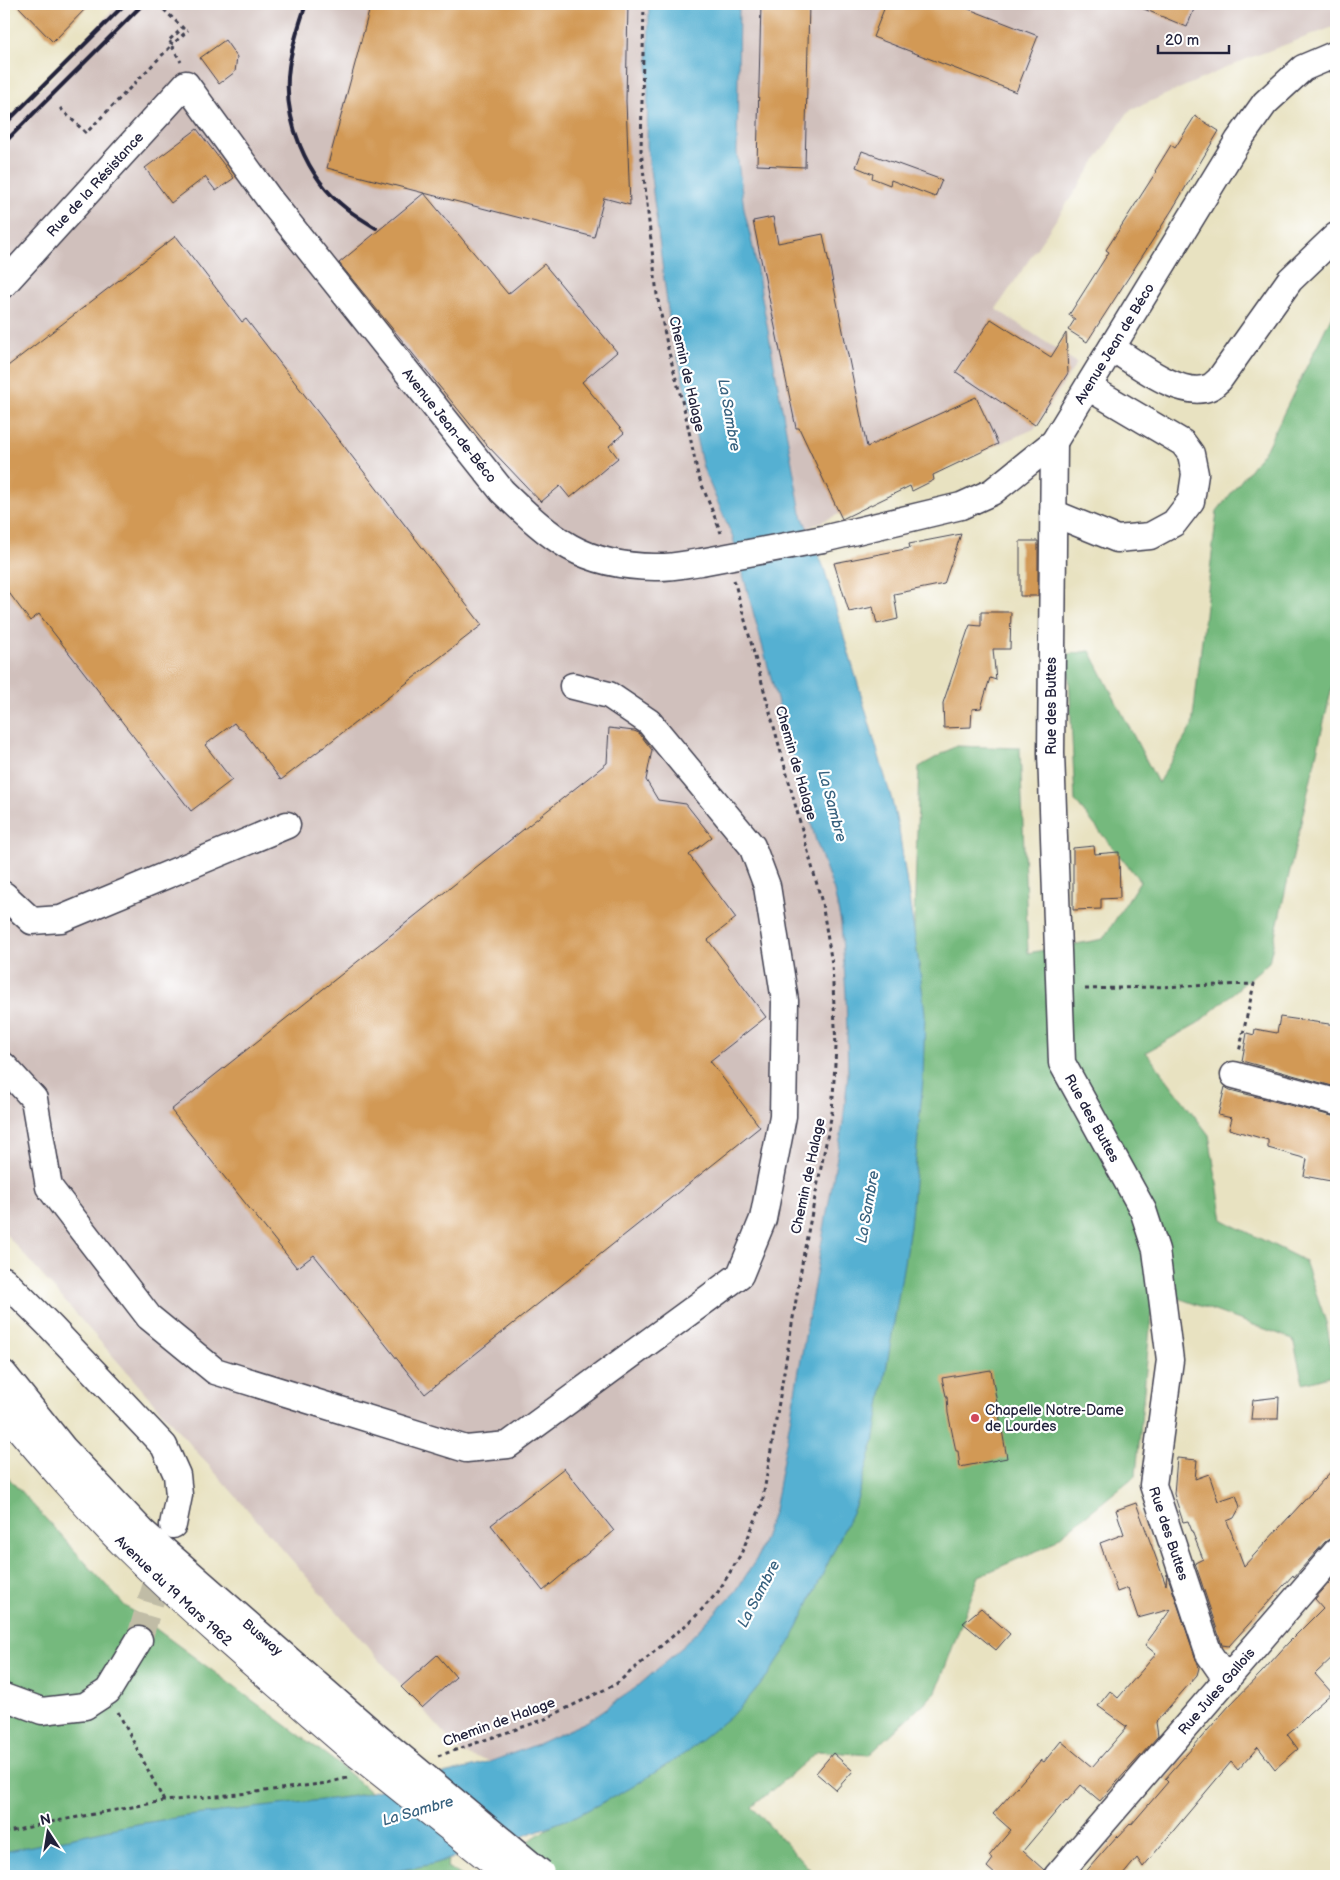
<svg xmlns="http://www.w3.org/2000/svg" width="1340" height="1880" font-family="'Balsamiq Sans',sans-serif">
<rect width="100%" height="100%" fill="#fff"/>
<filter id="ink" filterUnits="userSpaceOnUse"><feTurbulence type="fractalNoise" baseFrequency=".02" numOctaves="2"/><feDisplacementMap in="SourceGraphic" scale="10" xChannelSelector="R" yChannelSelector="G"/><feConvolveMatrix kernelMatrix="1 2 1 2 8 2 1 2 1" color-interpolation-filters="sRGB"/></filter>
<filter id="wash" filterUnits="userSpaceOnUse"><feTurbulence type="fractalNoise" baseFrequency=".0096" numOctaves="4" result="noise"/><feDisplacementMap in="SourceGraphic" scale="20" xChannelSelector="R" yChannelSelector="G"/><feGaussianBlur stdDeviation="1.12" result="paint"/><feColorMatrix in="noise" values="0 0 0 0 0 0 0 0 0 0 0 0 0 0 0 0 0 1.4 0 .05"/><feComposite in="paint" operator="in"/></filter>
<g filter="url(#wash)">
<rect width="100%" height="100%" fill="#e8e2c1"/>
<!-- industrial -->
<path fill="#d0c0bc" d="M 118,4 L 1336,4 L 1336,26 L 1244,60 L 1129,111 L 996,309 L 1077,363 L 1034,429 L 757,550 L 865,1001 L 798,1518 L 730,1646 L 543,1776 L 462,1754 L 4,1232 L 4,123 L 48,82 Z"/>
<!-- forest -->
<path fill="#74b97d" stroke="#4b6e5c" d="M 1336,307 L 1336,669 L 1269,962 L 1198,1023 L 1146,1052 L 1209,1135 L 1223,1220 L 1305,1261 L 1326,1322 L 1336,1374 L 1303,1383 L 1293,1339 L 1178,1298 L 1152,1306 L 1136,1475 L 1048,1546 L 979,1576 L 936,1692 L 869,1755 L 818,1751 L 752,1807 L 816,1876 L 566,1876 L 526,1843 L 725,1708 L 909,1083 L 919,767 L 956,746 L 1020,748 L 1028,953 L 1103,939 L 1140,881 L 1075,801 L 1068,654 L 1090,651 L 1158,783 L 1192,726 L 1217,511 L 1266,449 Z
M 4,1473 L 125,1606 L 333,1760 L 448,1859 L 447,1867 L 462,1876 L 4,1876 Z"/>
<!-- water -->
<path fill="#54b0d2" stroke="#3b6986" d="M 649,4 L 739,4 L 737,153 L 744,209 L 753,248 L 801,513 L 824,568 L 891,797 L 899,830 L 920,972 L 925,1013 L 923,1080 L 910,1227 L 874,1442 L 855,1506 L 791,1641 L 769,1674 L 740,1708 L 687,1752 L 629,1789 L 576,1816 L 521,1837 L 433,1864 L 372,1876 L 4,1876 L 4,1852 L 125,1826 L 187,1816 L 355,1796 L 484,1764 L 538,1744 L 588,1721 L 637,1687 L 680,1649 L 736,1591 L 757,1558 L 774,1510 L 843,1123 L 848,1074 L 846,994 L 841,923 L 834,891 L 816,841 L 800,784 L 733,538 L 703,468 L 669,318 L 647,146 Z"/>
<g id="blocks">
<!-- building -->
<path fill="#d29955" d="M 16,4 L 90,4 L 53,42 Z
M 371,4 L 628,4 L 626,101 L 630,205 L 604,198 L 594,237 L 327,168 Z
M 761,4 L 809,4 L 805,167 L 757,165 Z
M 886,4 L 956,4 L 1038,36 L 1016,92 L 873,37 Z
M 1132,4 L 1196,4 L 1187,27 Z
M 225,40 L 237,57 L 235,72 L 219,84 L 200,58 Z
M 1195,116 L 1219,131 L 1172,210 L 1087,342 L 1068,330 L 1075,319 L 1069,315 L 1109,252 L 1106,250 L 1156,172 L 1155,171 L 1171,145 L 1175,148 Z
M 197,129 L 234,178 L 216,191 L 205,177 L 171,203 L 145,168 Z
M 862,151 L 942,180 L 935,197 L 891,180 L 890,185 L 872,178 L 873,174 L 856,167 Z
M 424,193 L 508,294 L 544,264 L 617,352 L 582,382 L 624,433 L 609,446 L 618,458 L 570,498 L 560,486 L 541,502 L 487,445 L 339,263 Z
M 773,217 L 778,243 L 823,234 L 867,447 L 976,397 L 998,444 L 933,475 L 934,480 L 912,491 L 910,486 L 842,519 L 799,428 L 796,428 L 753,221 Z
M 176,236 L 242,322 L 246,319 L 482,625 L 281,780 L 241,728 L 239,729 L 234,723 L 205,745 L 232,780 L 191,811 L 39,614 L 30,621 L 4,586 L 4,369 Z
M 991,319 L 1051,357 L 1066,333 L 1068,373 L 1035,425 L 956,372 Z
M 961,534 L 944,584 L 894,594 L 898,619 L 877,624 L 873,607 L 849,612 L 834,563 L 910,548 L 909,544 Z
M 1020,541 L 1038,541 L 1038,596 L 1020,596 Z
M 981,612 L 1011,612 L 1010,649 L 993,649 L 996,680 L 990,678 L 981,708 L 972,709 L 971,727 L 944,728 L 943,703 L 968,630 L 970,625 L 981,626 Z
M 609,728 L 634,731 L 639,733 L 652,750 L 646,780 L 658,800 L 686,804 L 712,837 L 689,855 L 736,918 L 708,940 L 766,1017 L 710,1061 L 760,1127 L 425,1394 L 314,1255 L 297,1268 L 171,1110 L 607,763 Z
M 1094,846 L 1095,854 L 1119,852 L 1120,898 L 1101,899 L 1101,909 L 1073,910 L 1073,848 Z
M 1280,1017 L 1336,1025 L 1336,1087 L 1242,1061 L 1247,1033 L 1254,1035 L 1255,1029 L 1277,1033 Z
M 1225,1087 L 1230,1090 L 1336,1117 L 1336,1182 L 1304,1176 L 1307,1159 L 1268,1148 L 1268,1140 L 1229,1129 L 1232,1118 L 1218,1115 Z
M 991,1370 L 1007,1458 L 960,1467 L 958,1451 L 956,1451 L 948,1413 L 947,1396 L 946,1396 L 942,1378 Z
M 1279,1397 L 1278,1419 L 1251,1419 L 1253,1400 Z
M 1177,1458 L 1197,1460 L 1195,1479 L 1209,1474 L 1218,1501 L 1236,1495 L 1240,1507 L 1234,1518 L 1227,1521 L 1244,1566 L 1336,1466 L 1336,1537 L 1331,1538 L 1325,1542 L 1294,1577 L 1293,1575 L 1229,1646 L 1222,1645 L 1195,1563 L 1203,1559 L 1188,1521 L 1183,1522 L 1174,1494 Z
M 564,1468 L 614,1531 L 543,1591 L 491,1525 Z
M 1136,1503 L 1166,1585 L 1167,1574 L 1199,1668 L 1197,1675 L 1156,1722 L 1158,1736 L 1100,1801 L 1081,1785 L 1067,1801 L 1066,1800 L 1023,1851 L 1044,1870 L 1042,1876 L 997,1876 L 987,1867 L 993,1859 L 989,1856 L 1011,1830 L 993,1814 L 1041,1760 L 1044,1762 L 1061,1741 L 1092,1767 L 1127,1727 L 1098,1706 L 1110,1691 L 1118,1698 L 1156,1654 L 1145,1645 L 1171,1609 L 1138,1618 L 1128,1588 L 1117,1592 L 1100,1543 L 1124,1534 L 1116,1510 Z
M 1336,1575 L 1336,1654 L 1315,1674 L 1332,1693 L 1309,1713 L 1301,1721 L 1302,1722 L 1287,1734 L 1298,1749 L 1275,1769 L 1258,1747 L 1238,1770 L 1231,1762 L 1143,1867 L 1137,1858 L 1122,1876 L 1082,1876 L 1117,1836 L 1118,1837 L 1130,1824 L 1131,1825 L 1168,1782 L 1165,1779 L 1229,1706 L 1262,1672 L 1288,1643 L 1323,1608 L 1315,1599 Z
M 981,1608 L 1010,1634 L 996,1650 L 963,1623 Z
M 437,1655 L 456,1677 L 422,1708 L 401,1687 Z
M 833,1753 L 853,1771 L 836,1790 L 816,1773 Z"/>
</g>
</g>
<g filter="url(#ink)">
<use href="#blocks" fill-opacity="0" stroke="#403f4f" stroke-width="1"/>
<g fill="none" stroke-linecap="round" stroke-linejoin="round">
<!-- minor-tunnel -->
<path stroke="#c0bca6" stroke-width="26" stroke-dasharray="26 13" stroke-linecap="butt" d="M 139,1640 L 164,1557"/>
<defs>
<g id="minor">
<path id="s1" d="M 4,284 L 186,84 L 270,200 L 502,491 C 553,540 581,566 655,567 C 670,568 686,564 701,562"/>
<path d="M 1112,348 C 1135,362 1182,400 1210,387 C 1213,386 1216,382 1219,380 L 1290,280 L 1336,236"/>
<path id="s2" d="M 1054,442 L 1051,753 L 1062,1063 L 1143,1210 L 1156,1250 L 1170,1360 L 1153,1485 L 1209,1654 L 1227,1680"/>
<path d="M 1053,513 L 1117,539 L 1150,536 L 1174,523 L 1191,501 L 1195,474 L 1191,454 L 1183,443 L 1088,387"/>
<path id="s3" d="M 823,539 L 961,506 L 992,492 L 1054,442 L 1238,141 L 1265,103 L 1303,68 L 1336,54"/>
<path d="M 4,895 L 32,921 L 61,919 L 287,825"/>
<path d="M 4,1066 L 34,1099 L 49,1187 L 149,1317 L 215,1371 L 466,1449 L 508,1445 L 740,1275 L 763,1219 L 783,1116 L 785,1001 L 767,886 L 752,846 L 649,722 L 609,695 L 573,686"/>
<path d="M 1234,1075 L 1336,1102"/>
<path d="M 4,1280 L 51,1327 L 164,1446 L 177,1475 L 179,1495 L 173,1525"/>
<path id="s4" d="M 4,1374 L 64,1449 L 143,1532 L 377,1737"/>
<path d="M 4,1697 L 42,1711 L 85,1706 L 108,1691 L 139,1640"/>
<path id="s5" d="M 1057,1876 L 1336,1552"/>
</g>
<g id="major">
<path id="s6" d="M 4,1410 C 43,1456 83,1503 126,1546 C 200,1619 280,1686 358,1754"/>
</g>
</defs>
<!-- minor casing -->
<use href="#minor" stroke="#403f4f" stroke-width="29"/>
<!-- major casing -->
<use href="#major" stroke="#403f4f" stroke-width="30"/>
<!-- path -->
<path stroke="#403f4f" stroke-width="3" stroke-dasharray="4 4" stroke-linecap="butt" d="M 158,4 L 183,28 L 168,41 L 173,44 L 188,30
M 644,4 L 641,150 L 657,295 L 668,349 L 685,412 L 698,475 L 721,533
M 174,46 L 173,48 L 181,62
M 60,108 L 86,133 L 173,44
M 1085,989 L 1254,984 L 1239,1052
M 118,1712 L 164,1801
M 438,1756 L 543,1720 L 616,1684 L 693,1619 L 718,1592 L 741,1554 L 762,1504 L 804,1252 L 832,1113 L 836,1047 L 832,964 L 822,903 L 734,580
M 4,1833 L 51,1822 L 164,1801 L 249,1793 L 327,1783 L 347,1778"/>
<!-- minor -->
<use href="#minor" stroke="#fff" stroke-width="26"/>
<!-- major -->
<use href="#major" stroke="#fff" stroke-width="28"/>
<!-- rail -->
<path stroke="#22223b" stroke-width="4" d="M 306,4 C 299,25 292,45 289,67 C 282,118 306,178 347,209 C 356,216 366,222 376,228
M 4,125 L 125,4
M 4,143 L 143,4"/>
<defs>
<path id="minor-bridge" d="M 701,562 L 823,539
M 377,1737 L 541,1873"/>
<path id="major-bridge" d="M 358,1754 L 511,1876"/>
</defs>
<!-- minor-bridge casing -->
<use href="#minor-bridge" stroke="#403f4f" stroke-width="29" stroke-linecap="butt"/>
<!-- major-bridge casing -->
<use href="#major-bridge" stroke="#403f4f" stroke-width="30" stroke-linecap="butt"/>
<!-- minor-bridge -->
<use href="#minor-bridge" stroke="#fff" stroke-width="26"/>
<!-- major-bridge -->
<use href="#major-bridge" stroke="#fff" stroke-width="28"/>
</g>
</g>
<!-- markers -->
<circle fill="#d1495b" stroke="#fff" stroke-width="2" cx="975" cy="1418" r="5"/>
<g text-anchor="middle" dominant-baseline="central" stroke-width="4.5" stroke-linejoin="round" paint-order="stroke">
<!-- street labels -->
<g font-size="14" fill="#22223b" stroke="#fff">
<text stroke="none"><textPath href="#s1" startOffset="135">Rue de la Résistance</textPath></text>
<text stroke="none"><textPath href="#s3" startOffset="371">Avenue Jean de Béco</textPath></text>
<text transform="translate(687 374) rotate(77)">Chemin de Halage</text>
<text stroke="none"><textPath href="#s1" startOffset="702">Avenue Jean-de-Béco</textPath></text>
<text transform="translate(1051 706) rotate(-90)">Rue des Buttes</text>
<text transform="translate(796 763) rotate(74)">Chemin de Halage</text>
<text stroke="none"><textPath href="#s2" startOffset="684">Rue des Buttes</textPath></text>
<text transform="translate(808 1176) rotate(-78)">Chemin de Halage</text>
<text stroke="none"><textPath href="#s2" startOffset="1119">Rue des Buttes</textPath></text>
<text stroke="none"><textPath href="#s6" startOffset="248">Avenue du 19 Mars 1962</textPath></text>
<text stroke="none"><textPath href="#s4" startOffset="370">Busway</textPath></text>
<text stroke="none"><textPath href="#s5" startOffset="244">Rue Jules Gallois</textPath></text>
<text transform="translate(499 1722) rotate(-20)">Chemin de Halage</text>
</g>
<!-- poi labels -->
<g font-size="14" fill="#22223b" stroke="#fff" text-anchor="start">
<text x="985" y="1410">Chapelle Notre-Dame<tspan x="985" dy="16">de Lourdes</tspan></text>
</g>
<!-- water labels -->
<g font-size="15" font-style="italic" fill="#38627f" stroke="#fff">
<text transform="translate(729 415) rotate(80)">La Sambre</text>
<text transform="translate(832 806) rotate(75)">La Sambre</text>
<text transform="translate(868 1207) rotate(-80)">La Sambre</text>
<text transform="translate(759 1594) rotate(-62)">La Sambre</text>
<text transform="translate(418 1811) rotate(-16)">La Sambre</text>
</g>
</g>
<!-- margin -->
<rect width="1340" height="1880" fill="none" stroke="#fff" stroke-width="20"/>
<!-- north arrow -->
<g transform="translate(48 1832) rotate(348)" stroke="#ffffff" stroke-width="4" paint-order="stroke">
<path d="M0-4L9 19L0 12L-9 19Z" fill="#22223b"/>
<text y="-8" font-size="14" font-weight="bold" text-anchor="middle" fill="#22223b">N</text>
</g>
<!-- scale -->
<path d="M1158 45v8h71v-8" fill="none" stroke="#22223b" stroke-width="2.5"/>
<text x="1165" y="45" font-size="15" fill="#22223b" stroke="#ffffff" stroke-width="4" paint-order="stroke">20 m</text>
</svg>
